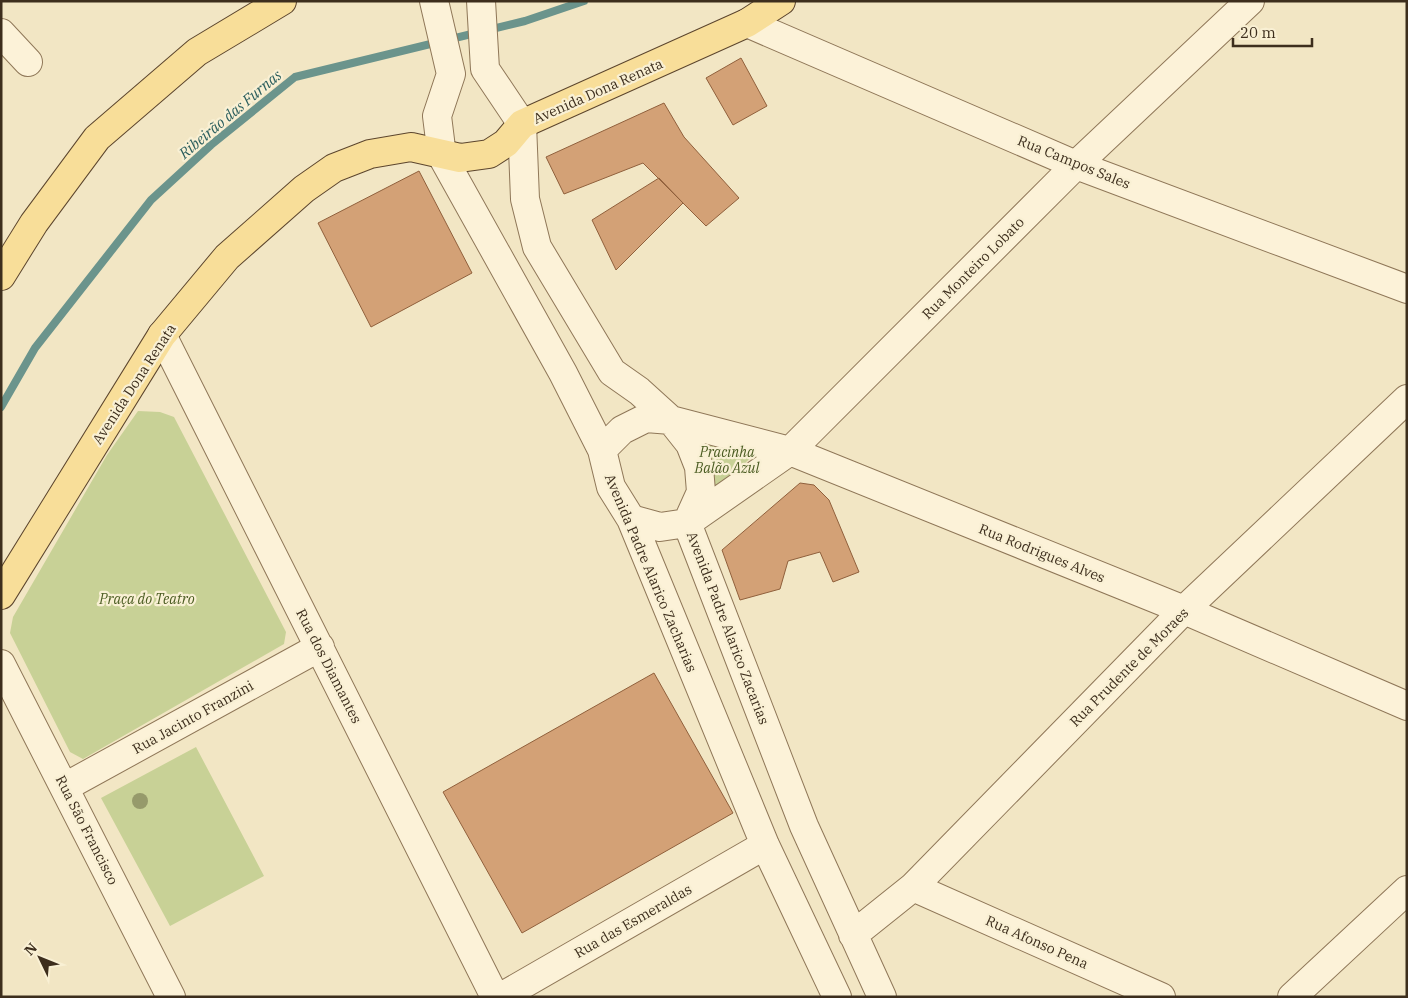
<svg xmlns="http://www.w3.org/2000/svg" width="1408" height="998" font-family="'IBM Plex Serif',serif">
<rect width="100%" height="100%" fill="#f2e6c4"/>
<!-- green -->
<path fill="#c8d196" d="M 138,411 L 160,412 L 174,417 L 286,632 L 284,644 L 83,759 L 70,752 L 10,633 L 13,617 L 107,455 Z
M 709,439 L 756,453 L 713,492 Z
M 196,747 L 264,876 L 170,926 L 101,798 Z"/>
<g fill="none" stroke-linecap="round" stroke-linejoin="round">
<!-- stream -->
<path stroke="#6b948c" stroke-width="8" d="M 1,407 L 35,348 L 151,200 L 211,145 L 295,77 L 525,21 L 584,1"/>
</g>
<!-- building -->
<path fill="#d3a176" stroke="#90603c" d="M 741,58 L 767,106 L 733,125 L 706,78 Z
M 664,103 L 684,137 L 739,198 L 706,226 L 643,163 L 564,194 L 546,157 Z
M 419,171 L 472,273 L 371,327 L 318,223 Z
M 659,178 L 683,203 L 616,270 L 592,220 Z
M 800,483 L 814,485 L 829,500 L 859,572 L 833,582 L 820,552 L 788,561 L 780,589 L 740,600 L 722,550 Z
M 654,673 L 733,813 L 522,933 L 443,792 Z"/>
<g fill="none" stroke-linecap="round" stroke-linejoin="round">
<defs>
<path id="minor" d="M 434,1 L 451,74 L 437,116 L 442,156 L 563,373 L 602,450 L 611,487 L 631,519 L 765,845 L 837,997
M 481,1 L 485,69 L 522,124 L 525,199 L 537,247 L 612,372 L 639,391 L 671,420 L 690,444 L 699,467 L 701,492 L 687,523 L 804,826 L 882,997
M 747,23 L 1076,165 L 1407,289
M 1,33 L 28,62
M 162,335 L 495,997
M 602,450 L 622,430 L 646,418 L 671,420 L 790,451 L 1184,610 L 1407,706
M 631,519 L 660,527 L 687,523 L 790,451 L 1076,165 L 1250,1
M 1,664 L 171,997
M 65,787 L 320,647
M 913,887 L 1161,997
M 853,935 L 913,887 L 1184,610 L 1407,399
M 501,997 L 765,845
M 1292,997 L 1407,890"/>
<path id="major" d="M 1,276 L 34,223 L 97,138 L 197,52 L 282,1
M 1,595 L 162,335 L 227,257 L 304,189 L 334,168 L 370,154 L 411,147 L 460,158 L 489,154 L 506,143 L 522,124 L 747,23 L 781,1"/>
</defs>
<!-- minor casing -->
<use href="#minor" stroke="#8f7758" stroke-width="30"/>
<!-- major casing -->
<use href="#major" stroke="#5c452d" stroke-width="30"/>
<!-- minor -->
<use href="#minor" stroke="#fcf2d8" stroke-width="28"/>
<!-- major -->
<use href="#major" stroke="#f8de99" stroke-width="28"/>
</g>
<!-- trees -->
<circle fill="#969a6b" cx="140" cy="801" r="8"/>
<g text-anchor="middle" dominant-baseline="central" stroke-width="4.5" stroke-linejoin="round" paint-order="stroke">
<!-- street labels -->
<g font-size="14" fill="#3d2e1d" stroke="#f9f0d4">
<text transform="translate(598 91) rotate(-24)">Avenida Dona Renata</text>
<text transform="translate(1074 162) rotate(22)">Rua Campos Sales</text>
<text transform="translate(973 268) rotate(-45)">Rua Monteiro Lobato</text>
<text transform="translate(134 384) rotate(-57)">Avenida Dona Renata</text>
<text transform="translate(1042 553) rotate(22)">Rua Rodrigues Alves</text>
<text transform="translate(651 573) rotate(67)">Avenida Padre Alarico Zacharias</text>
<text transform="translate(728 628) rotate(69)">Avenida Padre Alarico Zacarias</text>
<text transform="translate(329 666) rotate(63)">Rua dos Diamantes</text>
<text transform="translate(1129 667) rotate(-45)">Rua Prudente de Moraes</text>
<text transform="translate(193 717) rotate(-29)">Rua Jacinto Franzini</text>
<text transform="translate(87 830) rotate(63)">Rua São Francisco</text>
<text transform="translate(633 921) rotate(-30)">Rua das Esmeraldas</text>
<text transform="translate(1037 942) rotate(24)">Rua Afonso Pena</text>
</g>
<!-- park labels -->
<g font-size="14" font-style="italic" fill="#4b5c22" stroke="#f9f0d4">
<text x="727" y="452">Pracinha<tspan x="727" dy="16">Balão Azul</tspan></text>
<text x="147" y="599">Praça do Teatro</text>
</g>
<!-- water labels -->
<g font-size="15" font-style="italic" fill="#2b5e5d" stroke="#f9f0d4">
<text transform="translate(230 114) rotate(-40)">Ribeirão das Furnas</text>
</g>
</g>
<!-- border -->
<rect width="1408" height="998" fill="none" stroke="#3d2e1d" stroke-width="5"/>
<!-- north arrow -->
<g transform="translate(40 958) rotate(313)" stroke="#f9f0d4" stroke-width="4" paint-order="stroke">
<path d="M0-4L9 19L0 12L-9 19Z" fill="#3d2e1d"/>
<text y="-8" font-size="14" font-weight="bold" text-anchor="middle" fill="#3d2e1d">N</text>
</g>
<!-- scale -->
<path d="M1233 38v8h79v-8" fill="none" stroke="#3d2e1d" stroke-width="2.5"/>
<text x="1240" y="38" font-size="15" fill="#3d2e1d" stroke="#f9f0d4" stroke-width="4" paint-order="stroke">20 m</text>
</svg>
